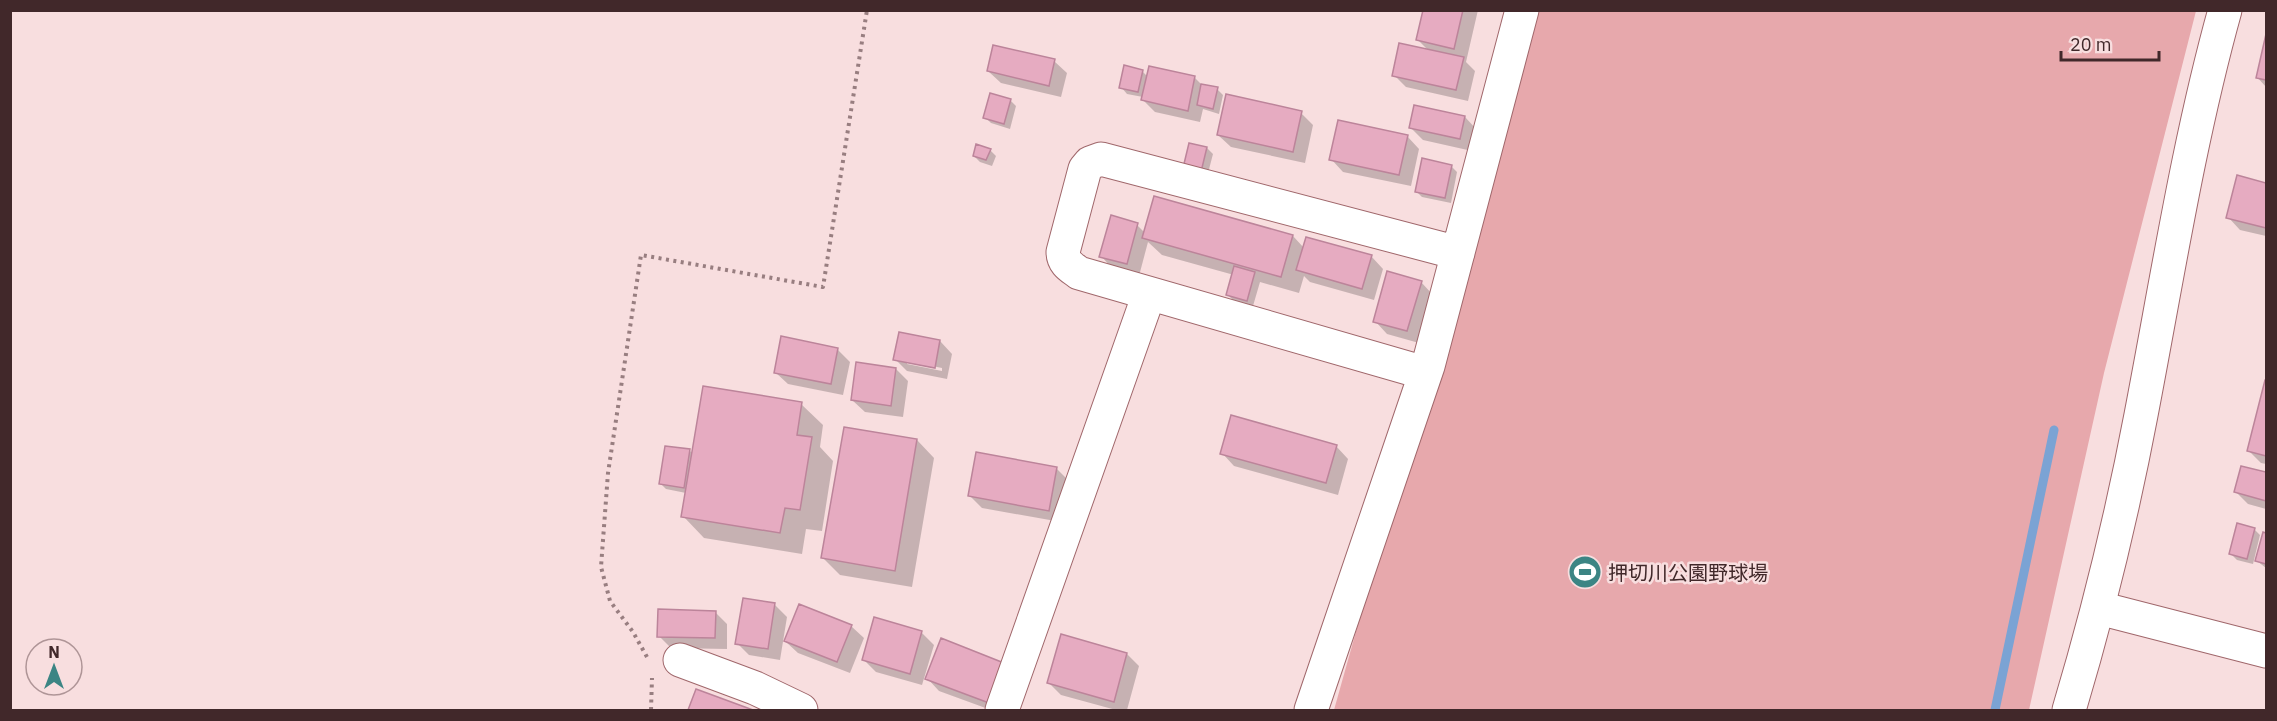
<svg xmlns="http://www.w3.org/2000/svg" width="2277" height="721" font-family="'IBM Plex Sans','Noto Sans JP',sans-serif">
<rect width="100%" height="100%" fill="#f8dedf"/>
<!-- green -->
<path fill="#e7a8ac" d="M 1530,11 L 2196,11 L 2104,373 L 2029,710 L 1334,710 Z"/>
<!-- shadow -->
<path fill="#0003" fill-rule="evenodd" d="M 1424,10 L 1478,10 L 1466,62 L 1475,71 L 1468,101 L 1406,87 L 1394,75 L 1429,51 L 1418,40 Z
M 2266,40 L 2266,87 L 2257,77 Z
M 1054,61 L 1067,73 L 1061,97 L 1001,83 L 988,71 Z
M 1142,71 L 1148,77 L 1194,77 L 1202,85 L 1217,89 L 1223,95 L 1219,114 L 1203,109 L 1200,122 L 1155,112 L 1143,100 L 1143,97 L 1127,94 L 1121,87 Z
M 1010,100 L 1016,106 L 1010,129 L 991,123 L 985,117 Z
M 1301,113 L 1313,125 L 1305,163 L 1231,147 L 1218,135 Z
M 1465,117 L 1477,130 L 1472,151 L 1423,140 L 1411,128 Z
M 1407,136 L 1419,149 L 1411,186 L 1343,172 L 1331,159 Z
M 1207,148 L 1213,154 L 1207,177 L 1191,174 Z
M 990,150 L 996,156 L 992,166 L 980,162 L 974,156 Z
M 1451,166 L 1457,172 L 1451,203 L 1422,197 L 1416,191 Z
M 2238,177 L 2266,184 L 2266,236 L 2240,230 L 2228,217 Z
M 1155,197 L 1293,236 L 1304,248 L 1371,256 L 1383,269 L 1374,300 L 1310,282 L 1304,276 L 1299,293 L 1260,282 L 1253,306 L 1234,301 L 1228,295 L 1234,275 L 1162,255 L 1148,242 L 1139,276 L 1113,269 L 1101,256 L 1137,225 L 1145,233 Z
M 1421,282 L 1433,295 L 1419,343 L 1387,334 L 1375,321 Z
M 940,341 L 952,354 L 947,379 L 907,371 L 895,359 ZM 907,361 L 942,368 L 942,371 L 907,364 Z
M 838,350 L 850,362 L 843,395 L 788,384 L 775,372 Z
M 896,369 L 908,381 L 903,417 L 865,412 L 852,400 Z
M 2266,382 L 2266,464 L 2261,463 L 2249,451 Z
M 801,404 L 823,425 L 820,447 L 833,461 L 822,531 L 806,529 L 802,554 L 704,538 L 683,516 L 686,493 L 666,489 L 660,483 L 690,451 L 693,454 Z
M 845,428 L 917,440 L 934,458 L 912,587 L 840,575 L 823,558 Z
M 1336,446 L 1348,459 L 1338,495 L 1234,466 L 1222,453 Z
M 2242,467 L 2266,474 L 2266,509 L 2248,504 L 2236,492 Z
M 1056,468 L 1068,480 L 1061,522 L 982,508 L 969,495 Z
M 2254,529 L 2260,535 L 2253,564 L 2237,560 L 2231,554 Z
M 2264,533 L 2266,534 L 2266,568 L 2257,561 Z
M 774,604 L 787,617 L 780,660 L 749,655 L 737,643 Z
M 715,612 L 727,624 L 727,649 L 671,648 L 659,636 Z
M 851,626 L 864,638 L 850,673 L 798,653 L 785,641 Z
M 921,632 L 934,645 L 922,685 L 876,672 L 863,659 Z
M 1127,654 L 1139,666 L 1127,710 L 1116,710 L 1061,695 L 1049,683 Z
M 1004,664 L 991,710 L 939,691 L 927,678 Z
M 696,691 L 749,710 L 689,710 Z"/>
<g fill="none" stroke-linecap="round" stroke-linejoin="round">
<!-- stream -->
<path stroke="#7ba3d4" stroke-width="9" d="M 1995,710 L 2054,430"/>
</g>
<!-- building -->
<path fill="#e6abc1" stroke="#bc849a" stroke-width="1.5" d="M 1423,10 L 1463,10 L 1454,49 L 1416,40 Z
M 2266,34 L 2266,80 L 2256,78 Z
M 1399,43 L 1464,57 L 1456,90 L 1392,76 Z
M 993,45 L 1055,59 L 1049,86 L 987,71 Z
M 1124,65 L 1143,70 L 1138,92 L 1119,88 Z
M 1149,66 L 1195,76 L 1188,111 L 1141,100 Z
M 1201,84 L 1218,87 L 1213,109 L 1197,105 Z
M 990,93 L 1011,99 L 1004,124 L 983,118 Z
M 1226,94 L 1302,111 L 1293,152 L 1217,135 Z
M 1414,105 L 1465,116 L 1460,139 L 1409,128 Z
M 1338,120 L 1408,135 L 1399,175 L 1329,160 Z
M 1189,143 L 1207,147 L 1201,172 L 1183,168 Z
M 976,144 L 991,149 L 986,160 L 973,156 Z
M 1422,158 L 1452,165 L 1445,198 L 1415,192 Z
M 2237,175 L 2266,183 L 2266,228 L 2226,218 Z
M 1154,196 L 1293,235 L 1281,277 L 1142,238 Z
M 1111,215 L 1138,223 L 1127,264 L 1099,257 Z
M 1306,237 L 1372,255 L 1362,289 L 1296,270 Z
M 1234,266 L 1255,272 L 1247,301 L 1226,295 Z
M 1387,271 L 1422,281 L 1407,331 L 1373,322 Z
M 899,332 L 940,340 L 935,368 L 893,360 Z
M 781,336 L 838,348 L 831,384 L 774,373 Z
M 856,362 L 896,368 L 891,406 L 851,400 Z
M 2265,380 L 2266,380 L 2266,456 L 2247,451 Z
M 703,386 L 802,402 L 797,435 L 812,437 L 800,510 L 785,508 L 780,533 L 681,517 Z
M 1231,415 L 1337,445 L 1326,483 L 1220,454 Z
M 844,427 L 917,439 L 895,571 L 821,558 Z
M 665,446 L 690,449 L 684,488 L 659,484 Z
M 976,452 L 1057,467 L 1049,511 L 968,496 Z
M 2241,466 L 2266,472 L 2266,501 L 2234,492 Z
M 2237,523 L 2255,528 L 2247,559 L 2229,554 Z
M 2263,532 L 2266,533 L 2266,564 L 2255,561 Z
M 743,598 L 775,603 L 768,649 L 735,644 Z
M 799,604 L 852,625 L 837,662 L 784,641 Z
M 658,609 L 716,611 L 715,638 L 657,637 Z
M 874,617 L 922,631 L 910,674 L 862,660 Z
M 1061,634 L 1127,653 L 1114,702 L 1047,683 Z
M 941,638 L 1004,663 L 989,703 L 925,679 Z
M 696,689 L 753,710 L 688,710 Z"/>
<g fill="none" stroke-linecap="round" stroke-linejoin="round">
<defs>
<path id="minor" d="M 1425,373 L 1079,273 C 1071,267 1063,263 1063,252 L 1085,169 L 1090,163 L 1101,159 L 1458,253
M 2099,608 L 2266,651
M 680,660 L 755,688 L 801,710
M 1002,710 L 1149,294
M 1311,710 L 1428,366 L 1522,10
M 2069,710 C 2098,613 2122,515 2141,415 C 2167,280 2188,143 2225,10"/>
</defs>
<!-- minor casing -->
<use href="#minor" stroke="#a0676b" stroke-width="35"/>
<!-- path -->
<path stroke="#987e80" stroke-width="4" stroke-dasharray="3 4.5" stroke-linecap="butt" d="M 647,657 L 633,632 L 610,601 L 601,567 L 608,473 L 641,255 L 823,287 L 867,10
M 651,710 L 652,678"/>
<!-- minor -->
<use href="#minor" stroke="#fff" stroke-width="33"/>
</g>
<!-- icons -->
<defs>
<symbol id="stadium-disc" viewBox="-11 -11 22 22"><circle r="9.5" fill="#3c8584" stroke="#f8dedf"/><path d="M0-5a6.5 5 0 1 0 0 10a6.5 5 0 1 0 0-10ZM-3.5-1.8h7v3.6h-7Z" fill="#fff"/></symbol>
</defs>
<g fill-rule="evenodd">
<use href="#stadium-disc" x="1566" y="553" width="38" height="38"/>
</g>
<g text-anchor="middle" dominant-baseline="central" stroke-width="5" stroke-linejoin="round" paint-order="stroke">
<!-- poi labels -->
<g font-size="20" fill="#41282a" stroke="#f8dedf" text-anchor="start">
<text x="1608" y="572">押切川公園野球場</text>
</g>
</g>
<!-- border -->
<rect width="2277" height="721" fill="none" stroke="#41282a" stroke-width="24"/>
<!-- north arrow -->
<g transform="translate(54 667)"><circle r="28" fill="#f8dedf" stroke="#af9597" stroke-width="1.5"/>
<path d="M0-4.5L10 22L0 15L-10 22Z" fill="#3c8584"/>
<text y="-9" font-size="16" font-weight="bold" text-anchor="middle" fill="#41282a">N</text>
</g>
<!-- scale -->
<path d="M2061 51v9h98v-9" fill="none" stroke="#41282a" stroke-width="3"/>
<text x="2070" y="51" font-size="18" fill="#41282a" stroke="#f8dedf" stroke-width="4.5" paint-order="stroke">20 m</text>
</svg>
